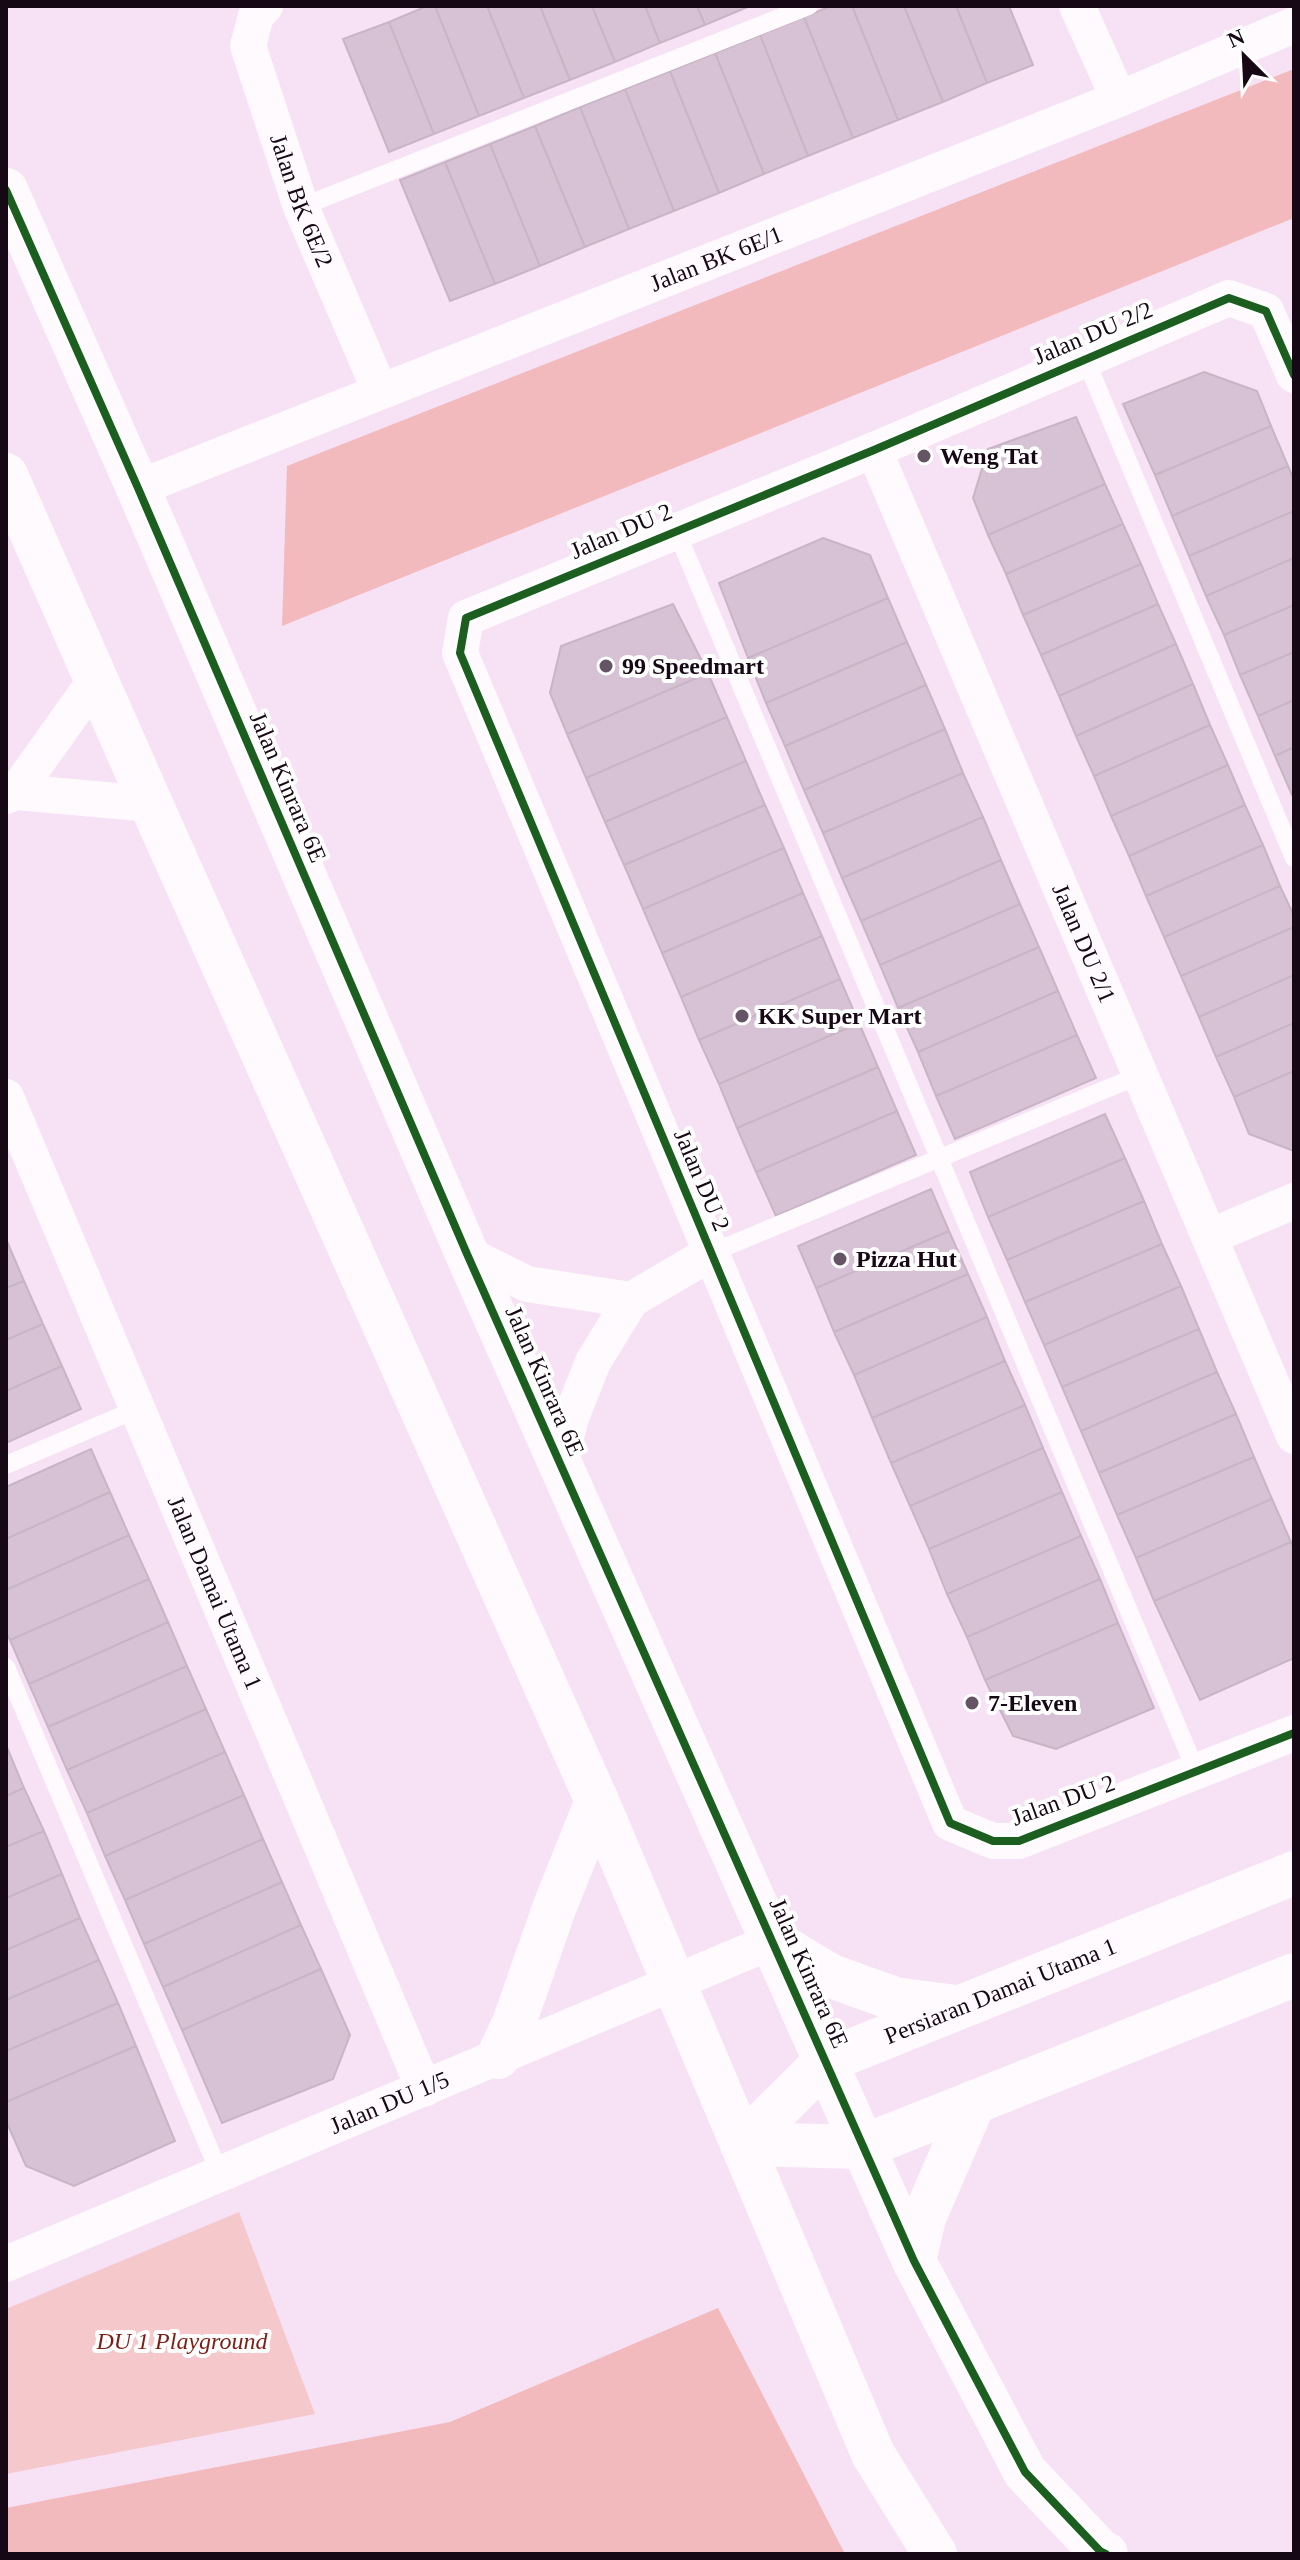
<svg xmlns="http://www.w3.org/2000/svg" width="1300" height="2560" font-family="'Times New Roman',serif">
<rect width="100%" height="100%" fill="#f7e1f4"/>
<!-- green -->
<path fill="#f5c8cb" d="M 239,2212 L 315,2414 L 6,2474 L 6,2309 Z"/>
<!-- forest -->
<path fill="#f2babc" d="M 1294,69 L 1294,218 L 282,626 L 287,466 Z
M 718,2308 L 845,2554 L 6,2554 L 6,2508 L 450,2422 Z"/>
<!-- building -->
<path fill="#d7c1d5" stroke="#c7b5c5" stroke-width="2" d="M 427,6 L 435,6 L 479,116 L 434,134 L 389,22 Z
M 435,6 L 487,6 L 524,98 L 479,116 Z
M 487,6 L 540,6 L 570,80 L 524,98 Z
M 540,6 L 592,6 L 615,62 L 570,80 Z
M 592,6 L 645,6 L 660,43 L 615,62 Z
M 645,6 L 697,6 L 705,25 L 660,43 Z
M 697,6 L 750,6 L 705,25 Z
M 831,6 L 852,6 L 898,120 L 853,138 L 804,17 Z
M 852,6 L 904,6 L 943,102 L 898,120 Z
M 904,6 L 956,6 L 987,83 L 943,102 Z
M 956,6 L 1009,6 L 1033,65 L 987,83 Z
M 804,17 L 853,138 L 808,156 L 760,35 Z
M 389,22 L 434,134 L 389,152 L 343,39 Z
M 760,35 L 808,156 L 764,174 L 715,53 Z
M 715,53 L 764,174 L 719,193 L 670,71 Z
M 670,71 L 719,193 L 674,211 L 625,89 Z
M 625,89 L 674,211 L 629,229 L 580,107 Z
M 580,107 L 629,229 L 585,247 L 535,126 Z
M 535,126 L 585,247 L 540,266 L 490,144 Z
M 490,144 L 540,266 L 495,284 L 445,162 Z
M 445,162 L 495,284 L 450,301 L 400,180 Z
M 1204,372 L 1257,391 L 1271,426 L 1155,475 L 1123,404 Z
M 1076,417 L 1105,484 L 988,535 L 973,498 L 988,449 Z
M 1271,426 L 1288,466 L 1172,516 L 1155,475 Z
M 1288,466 L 1294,480 L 1294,511 L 1189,556 L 1172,516 Z
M 1105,484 L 1123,524 L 1006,574 L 988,535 Z
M 1294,511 L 1294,558 L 1206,596 L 1189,556 Z
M 1123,524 L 1141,564 L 1023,615 L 1006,574 Z
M 823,538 L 870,555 L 888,598 L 748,658 L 719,583 Z
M 1294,558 L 1294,605 L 1224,635 L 1206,596 Z
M 1141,564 L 1158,604 L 1041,655 L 1023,615 Z
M 888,598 L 907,642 L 766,703 L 748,658 Z
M 673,604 L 708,673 L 567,734 L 550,693 L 561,646 Z
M 1158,604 L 1176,644 L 1059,696 L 1041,655 Z
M 1294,605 L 1294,652 L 1240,675 L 1224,635 Z
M 907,642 L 926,685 L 785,746 L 766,703 Z
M 1176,644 L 1193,684 L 1076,736 L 1059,696 Z
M 1294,652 L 1294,700 L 1258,716 L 1240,675 Z
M 708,673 L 727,717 L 586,778 L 567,734 Z
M 1193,684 L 1210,725 L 1094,776 L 1076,736 Z
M 926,685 L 945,729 L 804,790 L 785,746 Z
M 1294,700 L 1294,747 L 1275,756 L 1258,716 Z
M 727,717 L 746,761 L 605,822 L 586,778 Z
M 1210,725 L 1228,765 L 1111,816 L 1094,776 Z
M 945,729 L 963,773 L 823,833 L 804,790 Z
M 1294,747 L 1294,794 L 1292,795 L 1275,756 Z
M 746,761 L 765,805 L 624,865 L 605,822 Z
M 1228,765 L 1245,805 L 1129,856 L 1111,816 Z
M 963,773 L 983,817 L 842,878 L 823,833 Z
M 765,805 L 784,848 L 643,909 L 624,865 Z
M 1245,805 L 1263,845 L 1146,896 L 1129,856 Z
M 983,817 L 1001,860 L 861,921 L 842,878 Z
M 1263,845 L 1280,886 L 1164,937 L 1146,896 Z
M 784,848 L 803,893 L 662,953 L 643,909 Z
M 1001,860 L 1020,904 L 880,965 L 861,921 Z
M 1280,886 L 1294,916 L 1294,927 L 1181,976 L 1164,937 Z
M 803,893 L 822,936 L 681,997 L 662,953 Z
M 1020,904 L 1039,947 L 898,1008 L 880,965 Z
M 1294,927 L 1294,975 L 1199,1017 L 1181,976 Z
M 822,936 L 840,979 L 699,1040 L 681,997 Z
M 1039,947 L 1058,991 L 918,1052 L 898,1008 Z
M 1294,975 L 1294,1023 L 1216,1057 L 1199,1017 Z
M 840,979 L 859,1023 L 719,1084 L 699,1040 Z
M 1058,991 L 1077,1035 L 936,1096 L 918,1052 Z
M 859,1023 L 878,1067 L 737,1128 L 719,1084 Z
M 1294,1023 L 1294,1071 L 1234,1097 L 1216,1057 Z
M 1077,1035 L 1096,1078 L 955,1139 L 936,1096 Z
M 878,1067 L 897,1111 L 756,1172 L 737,1128 Z
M 1294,1071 L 1294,1151 L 1249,1134 L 1234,1097 Z
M 897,1111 L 916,1155 L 776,1216 L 756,1172 Z
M 1105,1114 L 1125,1158 L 988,1217 L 970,1172 Z
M 1125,1158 L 1144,1201 L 1007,1260 L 988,1217 Z
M 931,1189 L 949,1231 L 816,1288 L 798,1246 Z
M 1144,1201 L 1162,1244 L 1025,1302 L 1007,1260 Z
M 949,1231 L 968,1274 L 834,1332 L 816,1288 Z
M 6,1239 L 24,1281 L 6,1288 Z
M 1162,1244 L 1181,1286 L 1044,1345 L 1025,1302 Z
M 968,1274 L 987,1317 L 854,1375 L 834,1332 Z
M 24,1281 L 43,1324 L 6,1340 L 6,1288 Z
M 1181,1286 L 1199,1329 L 1062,1387 L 1044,1345 Z
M 987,1317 L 1005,1361 L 872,1418 L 854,1375 Z
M 43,1324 L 62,1366 L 6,1391 L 6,1340 Z
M 1199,1329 L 1217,1372 L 1081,1431 L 1062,1387 Z
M 1005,1361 L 1025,1405 L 891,1463 L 872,1418 Z
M 62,1366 L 81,1409 L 6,1443 L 6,1391 Z
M 1217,1372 L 1236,1414 L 1099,1473 L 1081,1431 Z
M 1025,1405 L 1043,1448 L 910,1506 L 891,1463 Z
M 1236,1414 L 1254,1457 L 1117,1515 L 1099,1473 Z
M 1043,1448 L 1062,1492 L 929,1549 L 910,1506 Z
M 91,1449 L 110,1492 L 6,1539 L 6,1487 Z
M 1254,1457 L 1272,1499 L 1136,1558 L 1117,1515 Z
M 110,1492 L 129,1535 L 6,1590 L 6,1539 Z
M 1062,1492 L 1081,1536 L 947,1594 L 929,1549 Z
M 1272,1499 L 1291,1542 L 1154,1601 L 1136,1558 Z
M 129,1535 L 149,1579 L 10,1640 L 6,1632 L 6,1590 Z
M 1081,1536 L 1100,1579 L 967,1637 L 947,1594 Z
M 1291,1542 L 1294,1549 L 1294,1658 L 1200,1700 L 1154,1601 Z
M 149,1579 L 168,1622 L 29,1684 L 10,1640 Z
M 1100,1579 L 1118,1623 L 985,1680 L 967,1637 Z
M 168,1622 L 187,1666 L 48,1727 L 29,1684 Z
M 1118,1623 L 1154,1708 L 1056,1749 L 1013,1736 L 985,1680 Z
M 187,1666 L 206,1709 L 67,1770 L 48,1727 Z
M 206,1709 L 225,1752 L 87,1813 L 67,1770 Z
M 6,1745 L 24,1788 L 6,1796 Z
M 225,1752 L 244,1795 L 105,1856 L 87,1813 Z
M 24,1788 L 44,1831 L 6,1847 L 6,1796 Z
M 244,1795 L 263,1839 L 125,1900 L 105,1856 Z
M 44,1831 L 62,1874 L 6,1898 L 6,1847 Z
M 263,1839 L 282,1882 L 144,1944 L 125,1900 Z
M 62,1874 L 80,1918 L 6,1950 L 6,1898 Z
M 282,1882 L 301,1925 L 163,1987 L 144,1944 Z
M 80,1918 L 99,1960 L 6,2000 L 6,1950 Z
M 301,1925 L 321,1969 L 182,2030 L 163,1987 Z
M 99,1960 L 118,2003 L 6,2051 L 6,2000 Z
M 321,1969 L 350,2035 L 333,2079 L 222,2123 L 182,2030 Z
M 118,2003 L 136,2046 L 6,2102 L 6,2051 Z
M 136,2046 L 175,2141 L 74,2186 L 26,2166 L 6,2121 L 6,2102 Z"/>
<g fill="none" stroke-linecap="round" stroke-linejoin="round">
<!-- service -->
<path stroke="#fefafd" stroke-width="18" d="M 301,207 L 809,6
M 1085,358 L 1294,858
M 676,530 L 1196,1771
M 711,1253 L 1140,1075
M 6,1465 L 137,1409
M 6,1667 L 220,2174"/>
<!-- minor -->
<g stroke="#fefafd" stroke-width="36">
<path id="s1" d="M 265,6 L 256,16 L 248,46 L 301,207 L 380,391"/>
<path d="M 1077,6 L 1119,99"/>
<path d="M 1294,375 L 1266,311 L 1229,298 L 874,450 L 466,618 L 460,653 L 950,1823 L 993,1841 L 1019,1841 L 1294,1733"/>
<path id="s2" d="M 874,450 L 1294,1436"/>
<path id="s3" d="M 138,488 L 1119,99 L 1294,25"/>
<path d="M 16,792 L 95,681"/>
<path d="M 6,796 L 16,792 L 151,804"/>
<path id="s4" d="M 6,1097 L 424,2089"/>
<path d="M 1209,1237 L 1294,1201"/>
<path d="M 467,1254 L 527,1284 L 631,1300"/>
<path d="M 559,1461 L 572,1415 L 593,1362 L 631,1300 L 711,1253"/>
<path id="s5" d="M 6,2264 L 773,1941"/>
</g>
<!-- tertiary -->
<g stroke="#fefafd" stroke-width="44">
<path d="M 6,190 L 138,488 L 467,1254 L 914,2261 L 1025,2472 L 1100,2551 L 1106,2554"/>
<path d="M 6,475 L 151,804 L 597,1801 L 873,2454 L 935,2554"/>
<path d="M 773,1941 L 831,1976 L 895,1999 L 956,2007"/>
<path d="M 498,2057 L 514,2023 L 555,1906 L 597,1801"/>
<path id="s6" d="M 742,2144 L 826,2061 L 1294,1873"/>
<path d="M 742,2144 L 862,2147 L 1294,1975"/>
<path d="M 914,2261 L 924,2218 L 974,2102"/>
</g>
<defs>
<path id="cycleway" d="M 6,190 L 138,488 L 467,1254 L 914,2261 L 1025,2472 L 1100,2551 L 1106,2554
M 1294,375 L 1266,311 L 1229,298 L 874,450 L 466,618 L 460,653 L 950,1823 L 993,1841 L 1019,1841 L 1294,1733"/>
</defs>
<!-- cycleway casing -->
<use href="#cycleway" stroke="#fff" stroke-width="13"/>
<!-- cycleway -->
<use href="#cycleway" stroke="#1b5e20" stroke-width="8"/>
</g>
<!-- markers -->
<g fill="#655464" stroke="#fff" stroke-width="3">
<circle cx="924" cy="456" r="8"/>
<circle cx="606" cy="666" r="8"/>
<circle cx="742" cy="1016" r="8"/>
<circle cx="840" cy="1259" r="8"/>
<circle cx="972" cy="1703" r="8"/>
</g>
<g text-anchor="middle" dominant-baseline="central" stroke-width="8" stroke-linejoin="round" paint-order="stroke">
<!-- street labels -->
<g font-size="24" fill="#170816" stroke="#fff">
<text stroke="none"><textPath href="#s1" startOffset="208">Jalan BK 6E/2</textPath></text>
<text stroke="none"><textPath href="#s3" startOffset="622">Jalan BK 6E/1</textPath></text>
<text transform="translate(1093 333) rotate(-23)">Jalan DU 2/2</text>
<text transform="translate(621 531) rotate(-23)">Jalan DU 2</text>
<text transform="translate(288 787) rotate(67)">Jalan Kinrara 6E</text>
<text stroke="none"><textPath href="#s2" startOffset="536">Jalan DU 2/1</textPath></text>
<text transform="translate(702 1180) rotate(67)">Jalan DU 2</text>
<text transform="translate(545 1381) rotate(66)">Jalan Kinrara 6E</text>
<text stroke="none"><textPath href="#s4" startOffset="538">Jalan Damai Utama 1</textPath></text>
<text transform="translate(1063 1800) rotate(-20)">Jalan DU 2</text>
<text transform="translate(809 1973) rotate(66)">Jalan Kinrara 6E</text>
<text stroke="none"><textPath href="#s6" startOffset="306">Persiaran Damai Utama 1</textPath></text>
<text stroke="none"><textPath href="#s5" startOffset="416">Jalan DU 1/5</textPath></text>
</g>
<!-- poi labels -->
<g font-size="24" font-weight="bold" fill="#170816" stroke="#fff" text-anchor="start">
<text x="940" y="456">Weng Tat</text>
<text x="622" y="666">99 Speedmart</text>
<text x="758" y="1016">KK Super Mart</text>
<text x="856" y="1259">Pizza Hut</text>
<text x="988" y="1703">7-Eleven</text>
</g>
<!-- park labels -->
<g font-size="24" font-style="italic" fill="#7e1d15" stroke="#fff">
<text x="182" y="2341">DU 1 Playground</text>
</g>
</g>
<!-- border -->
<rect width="1300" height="2560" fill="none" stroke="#170816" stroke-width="16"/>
<!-- north arrow -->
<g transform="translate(1244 56) rotate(336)" stroke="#ffffff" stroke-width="6" paint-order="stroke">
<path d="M0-6L14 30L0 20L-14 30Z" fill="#170816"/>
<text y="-12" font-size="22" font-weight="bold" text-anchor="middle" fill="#170816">N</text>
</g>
</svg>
